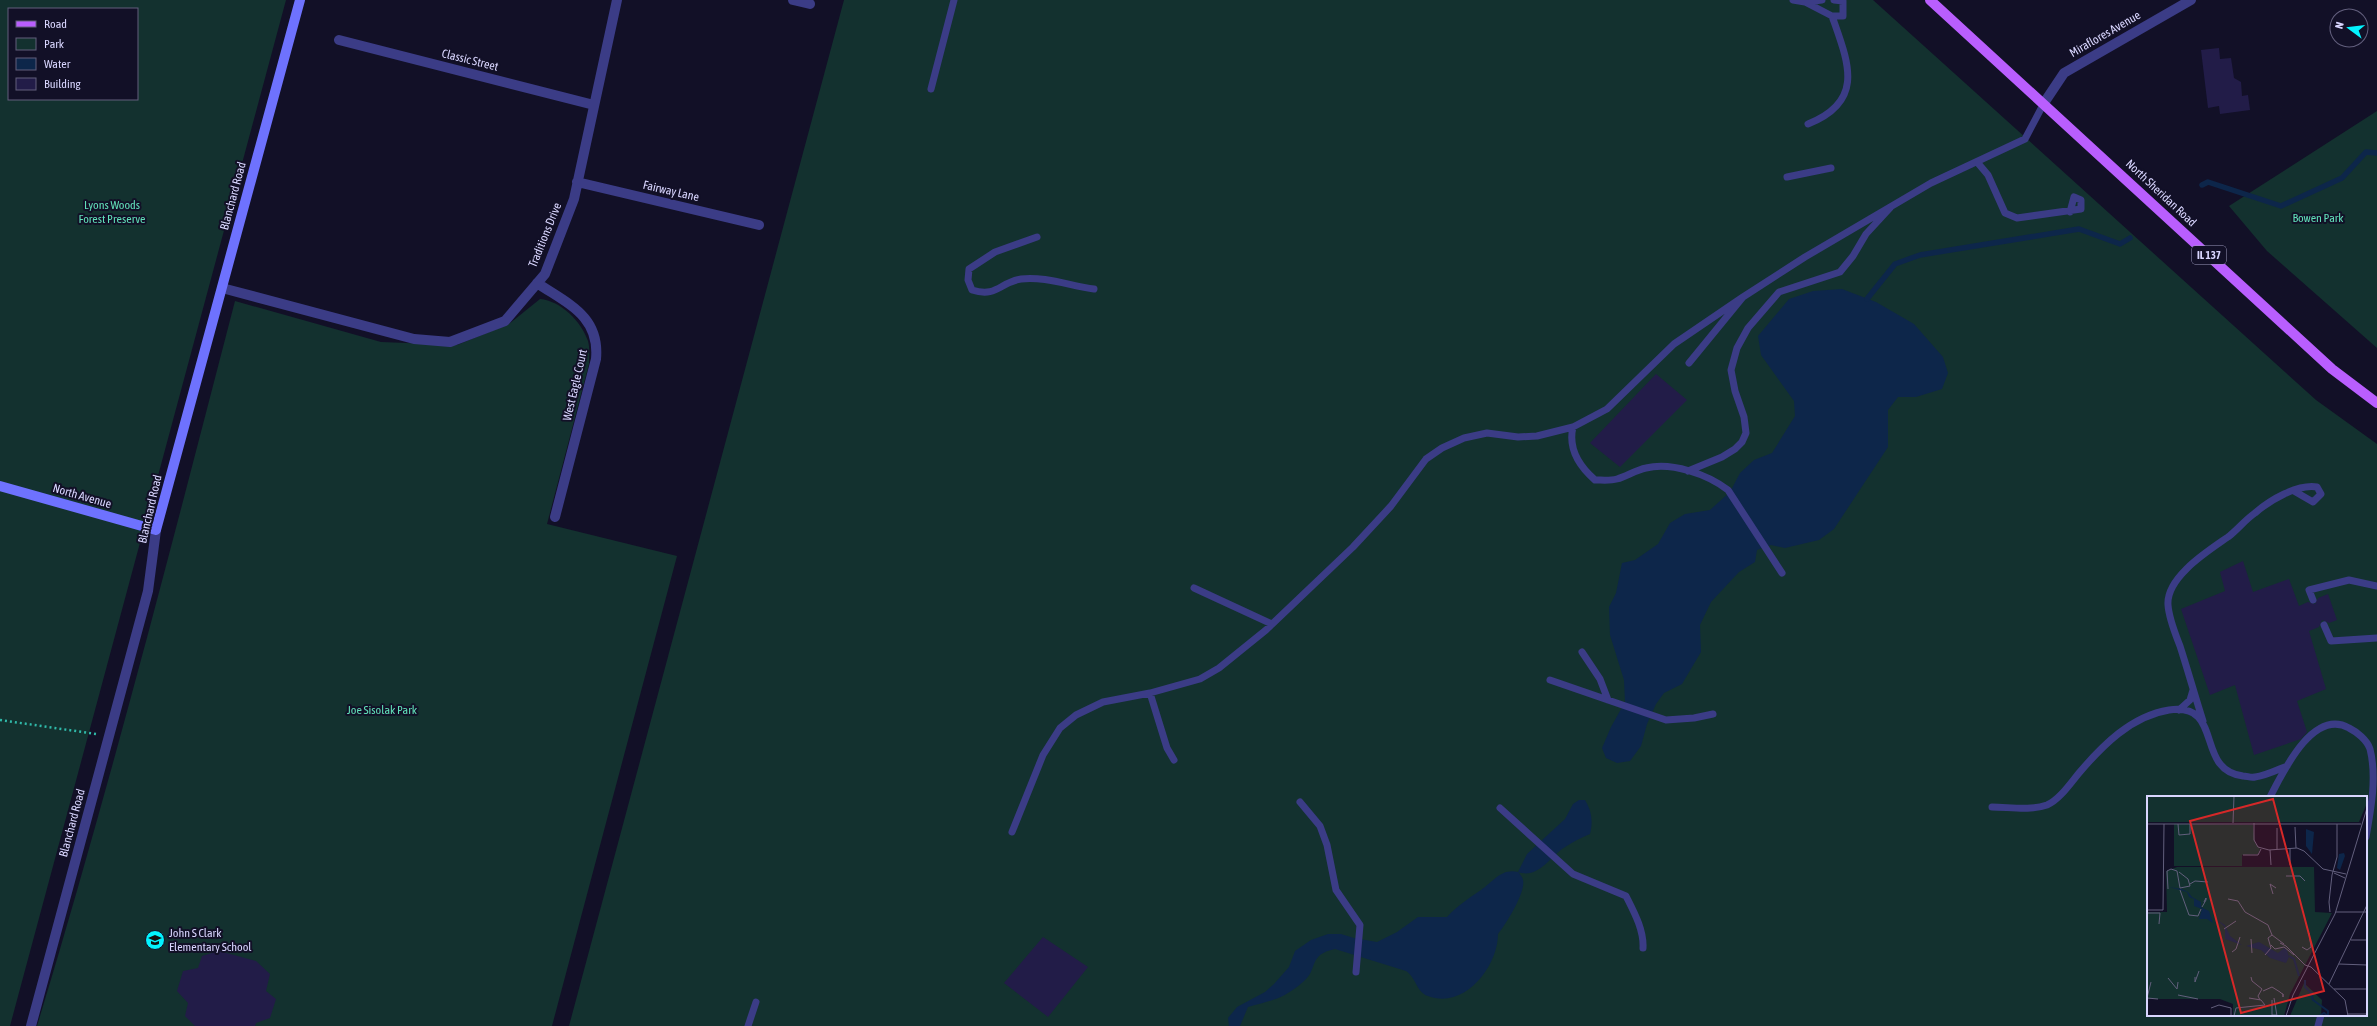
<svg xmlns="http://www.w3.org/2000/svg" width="2377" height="1026" font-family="'Asap Condensed',sans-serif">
<rect width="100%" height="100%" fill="#121027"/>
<!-- green -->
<path fill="#13312f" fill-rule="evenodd" d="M 0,0 L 286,0 L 10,1026 L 0,1026 ZM 9,9 L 137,9 L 137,99 L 9,99 Z
M 844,0 L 1873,0 L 2316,400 L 2377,444 L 2377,1026 L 569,1026 ZM 2148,797 L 2366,797 L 2366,1015 L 2148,1015 Z
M 2377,111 L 2377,348 L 2267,251 L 2229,206 Z
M 540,299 C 561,301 581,321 588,341 C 590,348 589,357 589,364 L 547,524 L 677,556 L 552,1026 L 37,1026 C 110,786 172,544 235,301 L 381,342 L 457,345 L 509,324 Z"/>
<!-- water -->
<path fill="#0d264a" d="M 1842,289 L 1876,302 L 1914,324 L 1943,357 L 1948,373 L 1942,389 L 1916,397 L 1898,397 L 1888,410 L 1888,447 L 1834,529 L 1819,540 L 1785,548 L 1771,545 L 1757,550 L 1755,562 L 1739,572 L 1711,602 L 1700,625 L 1701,652 L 1682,684 L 1664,693 L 1656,704 L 1647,724 L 1641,746 L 1630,761 L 1617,763 L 1606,758 L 1602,748 L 1611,727 L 1625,702 L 1624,680 L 1610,635 L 1609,607 L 1616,593 L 1622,563 L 1635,560 L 1658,544 L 1670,523 L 1685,514 L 1710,510 L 1730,492 L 1740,473 L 1754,460 L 1772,453 L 1795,416 L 1794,401 L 1761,355 L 1758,336 L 1789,299 L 1813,291 Z
M 1579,800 L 1585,800 C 1592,811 1593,822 1590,834 C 1580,838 1571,843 1562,849 C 1549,859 1537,879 1518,872 C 1520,874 1523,878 1523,880 C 1526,892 1506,924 1498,934 C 1498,966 1465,1010 1428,996 C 1416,992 1416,977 1406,971 L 1335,949 C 1307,955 1319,969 1303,982 C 1282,1000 1272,1000 1248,1007 L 1240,1026 L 1229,1026 L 1228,1018 L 1237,1007 L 1265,992 L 1274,984 L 1289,967 L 1295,951 L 1311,940 L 1328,934 L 1341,934 L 1354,938 L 1377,942 L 1397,932 L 1418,917 L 1447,917 C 1457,906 1469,898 1481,890 C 1493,882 1501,868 1518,872 L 1527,854 L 1565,819 L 1573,804 Z"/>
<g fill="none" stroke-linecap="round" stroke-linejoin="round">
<!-- stream -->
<path stroke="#0d264a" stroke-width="5.5" d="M 2202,185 L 2208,182 L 2281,206 L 2342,178 L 2366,152 L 2377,153
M 1867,299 L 1895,264 L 1920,255 L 2079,229 L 2120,244 L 2130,238"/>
</g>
<!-- building -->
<path fill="#221c48" d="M 2219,48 L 2220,59 L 2231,58 L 2234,78 L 2241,82 L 2242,96 L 2248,95 L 2250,110 L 2220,114 L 2219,106 L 2208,108 L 2201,50 Z
M 1656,374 L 1687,400 L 1620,467 L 1590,443 Z
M 2243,561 L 2253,592 L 2289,579 L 2299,606 L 2308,602 L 2315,604 L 2318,598 L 2328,594 L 2337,620 L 2329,623 L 2322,620 L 2319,627 L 2309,631 L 2326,689 L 2297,701 L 2307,732 L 2301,739 L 2254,755 L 2235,685 L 2210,695 L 2181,609 L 2225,591 L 2220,572 Z
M 1043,937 L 1088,967 L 1048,1017 L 1004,983 Z
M 219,951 L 256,961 L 270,974 L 266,991 L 276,999 L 270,1018 L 256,1023 L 255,1026 L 195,1026 L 185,1016 L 188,1003 L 177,991 L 183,971 L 198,968 L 202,956 Z"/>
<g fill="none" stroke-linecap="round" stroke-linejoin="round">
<!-- path -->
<path stroke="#30b9a9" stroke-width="2.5" stroke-dasharray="2 3" stroke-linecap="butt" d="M 0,720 L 96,734"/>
<!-- lane -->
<path stroke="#3b3c86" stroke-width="7" d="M 1793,0 L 1805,2 L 1832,16 C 1848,62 1866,101 1808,124
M 1806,2 L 1822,0
M 1832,16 L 1843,16 L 1843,1 L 1834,0
M 931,89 L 954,0
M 1977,162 L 1988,175 L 2005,213 L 2017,218 L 2081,209 L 2081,200 L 2074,197 L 2070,212
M 1787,177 L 1831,168
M 1037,237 L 995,252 L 969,269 L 968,280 L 972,290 C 997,298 1000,282 1021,279 C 1044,276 1071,286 1094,289
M 1689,363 L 1743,297 L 1805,257 L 1931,183 L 2025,139 L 2044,103
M 1573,427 C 1568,448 1579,466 1595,480 C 1602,480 1610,481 1617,479 C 1627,476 1636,470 1646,468 C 1672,462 1707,474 1728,490 L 1782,573
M 1688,471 L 1722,457 L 1735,449 L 1742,442 L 1746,433 L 1744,417 L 1735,391 L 1731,370 L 1737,348 L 1748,328 L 1779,292 L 1840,272 L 1853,256 L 1866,234 L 1890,208
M 1194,588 L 1272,624
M 2313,600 L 2309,590 L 2349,580 L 2377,586
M 2324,625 L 2331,641 L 2377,638
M 1582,652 L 1600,679 L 1608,700
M 1550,680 L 1666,720 L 1694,718 L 1713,714
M 1150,693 L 1167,748 L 1174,760
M 2179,710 L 2190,700 L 2193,690
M 2203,721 C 2195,696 2188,671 2180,646 C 2175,633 2169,619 2168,605 C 2166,577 2208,551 2228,537 C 2237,530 2245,520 2255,513 C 2270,500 2297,484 2317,487 L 2321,494 L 2313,502 L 2294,491
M 2270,797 C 2283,772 2313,708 2349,728 C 2357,732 2367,740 2370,749 C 2377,777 2371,809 2366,837
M 1300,802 L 1320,826 L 1327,845 L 1336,890 L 1360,925 L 1356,972
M 1992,807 C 2009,807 2030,811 2047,805 C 2059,800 2070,784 2079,773 C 2102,746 2131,716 2169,710 C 2225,702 2194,770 2243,776 C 2247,776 2251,778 2255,777 C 2265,776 2277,770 2287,766
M 1500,808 L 1573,874 L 1626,896 C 1634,912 1644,930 1643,948
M 1012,832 L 1043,755 L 1060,728 L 1076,715 L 1103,702 L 1150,693 L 1200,679 L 1219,668 L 1266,630 L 1353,547 L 1391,506 L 1426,459 L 1442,448 L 1464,438 L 1487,433 L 1518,437 L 1537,436 L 1573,427 L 1607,409 L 1674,344 L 1743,297
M 748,1026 L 756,1002
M 2318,1026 L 2321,1015"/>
<!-- street -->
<path stroke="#3b3c86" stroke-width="10" d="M 793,0 L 810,4
M 339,40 L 594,105
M 2044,103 L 2064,73 L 2191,0
M 577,182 L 759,225
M 537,283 C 568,304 600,316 596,359 L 555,517
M 222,288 L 414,339 L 450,342 L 505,321 L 545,274 L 574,199 L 617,0
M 31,1026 L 148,591 L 156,530"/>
<!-- secondary -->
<path stroke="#6e72fe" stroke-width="10" d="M 0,486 L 156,530 L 300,0"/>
<!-- primary -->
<path stroke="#b95efe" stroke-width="10" d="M 1930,0 L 2332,369 L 2377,403"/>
</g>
<!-- icons -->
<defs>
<symbol id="school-disc" viewBox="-11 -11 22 22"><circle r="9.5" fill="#03f3fe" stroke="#121027"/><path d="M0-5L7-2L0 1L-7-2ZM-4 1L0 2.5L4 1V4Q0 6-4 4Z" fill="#111"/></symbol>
</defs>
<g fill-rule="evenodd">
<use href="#school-disc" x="144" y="929" width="22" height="22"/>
</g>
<g text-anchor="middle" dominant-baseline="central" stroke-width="4" stroke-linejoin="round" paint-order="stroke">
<!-- shield labels -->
<rect fill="#121027" stroke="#9d9bbe" stroke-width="1" x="2192" y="246" width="34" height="18" rx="3"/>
<g font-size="11" font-weight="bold" fill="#d9d6ff">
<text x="2209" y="255">IL 137</text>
</g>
<!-- street labels -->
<g font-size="12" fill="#d9d6ff" stroke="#121027">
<text transform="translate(2105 34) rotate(-30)">Miraflores Avenue</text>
<text transform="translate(470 60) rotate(14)">Classic Street</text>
<text transform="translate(671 191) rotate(13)">Fairway Lane</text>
<text transform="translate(2161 193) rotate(43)">North Sheridan Road</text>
<text transform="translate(233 196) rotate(-75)">Blanchard Road</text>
<text transform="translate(545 235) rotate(-68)">Traditions Drive</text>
<text transform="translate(575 385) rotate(-77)">West Eagle Court</text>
<text transform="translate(82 496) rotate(16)">North Avenue</text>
<text transform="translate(150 509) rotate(-77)">Blanchard Road</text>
<text transform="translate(72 823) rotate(-75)">Blanchard Road</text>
</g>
<!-- park labels -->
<g font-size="12" fill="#61e0b9" stroke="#121027">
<text x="112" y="205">Lyons Woods<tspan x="112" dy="14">Forest Preserve</tspan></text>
<text x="2318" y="218">Bowen Park</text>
<text x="382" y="710">Joe Sisolak Park</text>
</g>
<!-- poi labels -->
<g font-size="12" fill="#d9d6ff" stroke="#121027" text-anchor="start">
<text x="169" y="933">John S Clark<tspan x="169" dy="14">Elementary School</tspan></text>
</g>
</g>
<!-- overview -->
<g transform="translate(2147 796)">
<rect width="220" height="220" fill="#121027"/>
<path d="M 0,0 L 220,0 L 220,7 L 212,26 L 0,26 ZM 27,28 L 106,29 L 108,47 L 113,53 L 111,58 L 95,59 L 95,70 L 27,70 ZM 30,71 L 167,71 L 168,116 L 185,117 L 143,198 L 137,220 L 86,220 L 86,208 L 73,203 L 0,203 L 0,116 L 20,116 L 19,75 ZM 157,187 L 175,204 L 174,220 L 143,220 Z" fill="#13312f"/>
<path d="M 159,33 L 167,36 L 165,58 L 159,50 ZM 197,57 L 198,60 L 193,74 L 190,72 L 192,58 ZM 22,91 L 35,93 L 41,96 L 45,101 L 54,106 L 54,111 L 62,115 L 66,127 L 60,123 L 52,123 L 55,113 L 47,110 L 47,103 L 42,101 L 40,96 ZM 70,124 L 78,129 L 83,140 L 95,149 L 78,143 L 78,131 L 71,125 L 68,128 ZM 112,146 L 131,157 L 137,152 L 140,154 L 142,161 L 139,167 L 123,162 L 114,154 L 99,150 Z" fill="#0d264a"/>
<path fill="none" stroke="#0d264a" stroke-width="2" d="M 142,160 L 147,163 L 152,180M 158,184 L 158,191 L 164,197 L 166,204 L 181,215 L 181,220 L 177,217 L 172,220"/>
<path fill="none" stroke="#625f7d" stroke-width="1" d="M 86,27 L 87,0M 107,27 L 107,44 L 111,51 L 122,54 L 150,52 L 157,55 L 176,73 L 199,78M 0,28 L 214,28M 31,28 L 32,39 L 43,38 L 43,28M 148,31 L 149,52M 130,32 L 130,53M 143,53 L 143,69M 123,54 L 124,69M 96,59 L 111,59 L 114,53M 187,77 L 198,82M 139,80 L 153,80 L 158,85M 43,88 L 48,85 L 61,86M 21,93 L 20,75 L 24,73 L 30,75 L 33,92 L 43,90 L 41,83 L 32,76M 33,94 L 42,119 L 51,120 L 54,113M 126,98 L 123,88 L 129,92M 81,103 L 91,105 L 98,116 L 121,129 L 125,139 L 137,148M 55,111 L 59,104 L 59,102 L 57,106M 0,114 L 16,114 L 17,28M 183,116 L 182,106 L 185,79 L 190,61 L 190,28M 189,116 L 220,116M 0,117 L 13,117 L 12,128M 77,133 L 89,125M 104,143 L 105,157M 204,144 L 220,144M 133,147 L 139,150 L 158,169 L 164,171 L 198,204 L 201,220M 124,149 L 128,153 L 137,151 L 147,159M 155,151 L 160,154 L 164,151 L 162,137M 85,156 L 89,153 L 93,141M 118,159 L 124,152 L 121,142 L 125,139M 192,168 L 220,169M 48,181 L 48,186 L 52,175M 104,181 L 105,185 L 115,193 L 111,200 L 113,204M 21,182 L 30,193 L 31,186M 4,186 L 0,202 L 11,203M 182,188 L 220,109M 187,193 L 220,193M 116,195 L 125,191 L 133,196 L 134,197 L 136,198 L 136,201 L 136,198M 31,199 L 51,203M 127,202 L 130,220M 125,204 L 125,219 L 130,219M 64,212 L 72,209 L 84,212 L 84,220M 201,218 L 220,218M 87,220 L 89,212 L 118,209 L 114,204 L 102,202M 139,220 L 146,199 L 188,118 L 220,12"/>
<path fill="#d62828" fill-opacity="0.15" stroke="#d62828" stroke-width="2" d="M 126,3 L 177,195 L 94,217 L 43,25 Z"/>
<rect width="220" height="220" fill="none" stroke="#d9d6ff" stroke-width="2"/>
</g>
<!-- legend -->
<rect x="8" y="8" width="130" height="92" fill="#121027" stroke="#625f7d"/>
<rect x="16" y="21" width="20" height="6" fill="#b95efe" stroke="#625f7d"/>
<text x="44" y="28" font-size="12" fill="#d9d6ff">Road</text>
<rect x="16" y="38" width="20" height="12" fill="#13312f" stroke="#625f7d"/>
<text x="44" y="48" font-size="12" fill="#d9d6ff">Park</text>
<rect x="16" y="58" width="20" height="12" fill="#0d264a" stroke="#625f7d"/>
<text x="44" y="68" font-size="12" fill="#d9d6ff">Water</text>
<rect x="16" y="78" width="20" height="12" fill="#221c48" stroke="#625f7d"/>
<text x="44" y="88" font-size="12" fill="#d9d6ff">Building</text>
<!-- north arrow -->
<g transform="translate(2349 28) rotate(285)"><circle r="19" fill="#121027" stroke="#625f7d"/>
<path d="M0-3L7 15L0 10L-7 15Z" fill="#03f3fe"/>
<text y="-6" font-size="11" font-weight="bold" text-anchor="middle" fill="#d9d6ff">N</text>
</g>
</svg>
